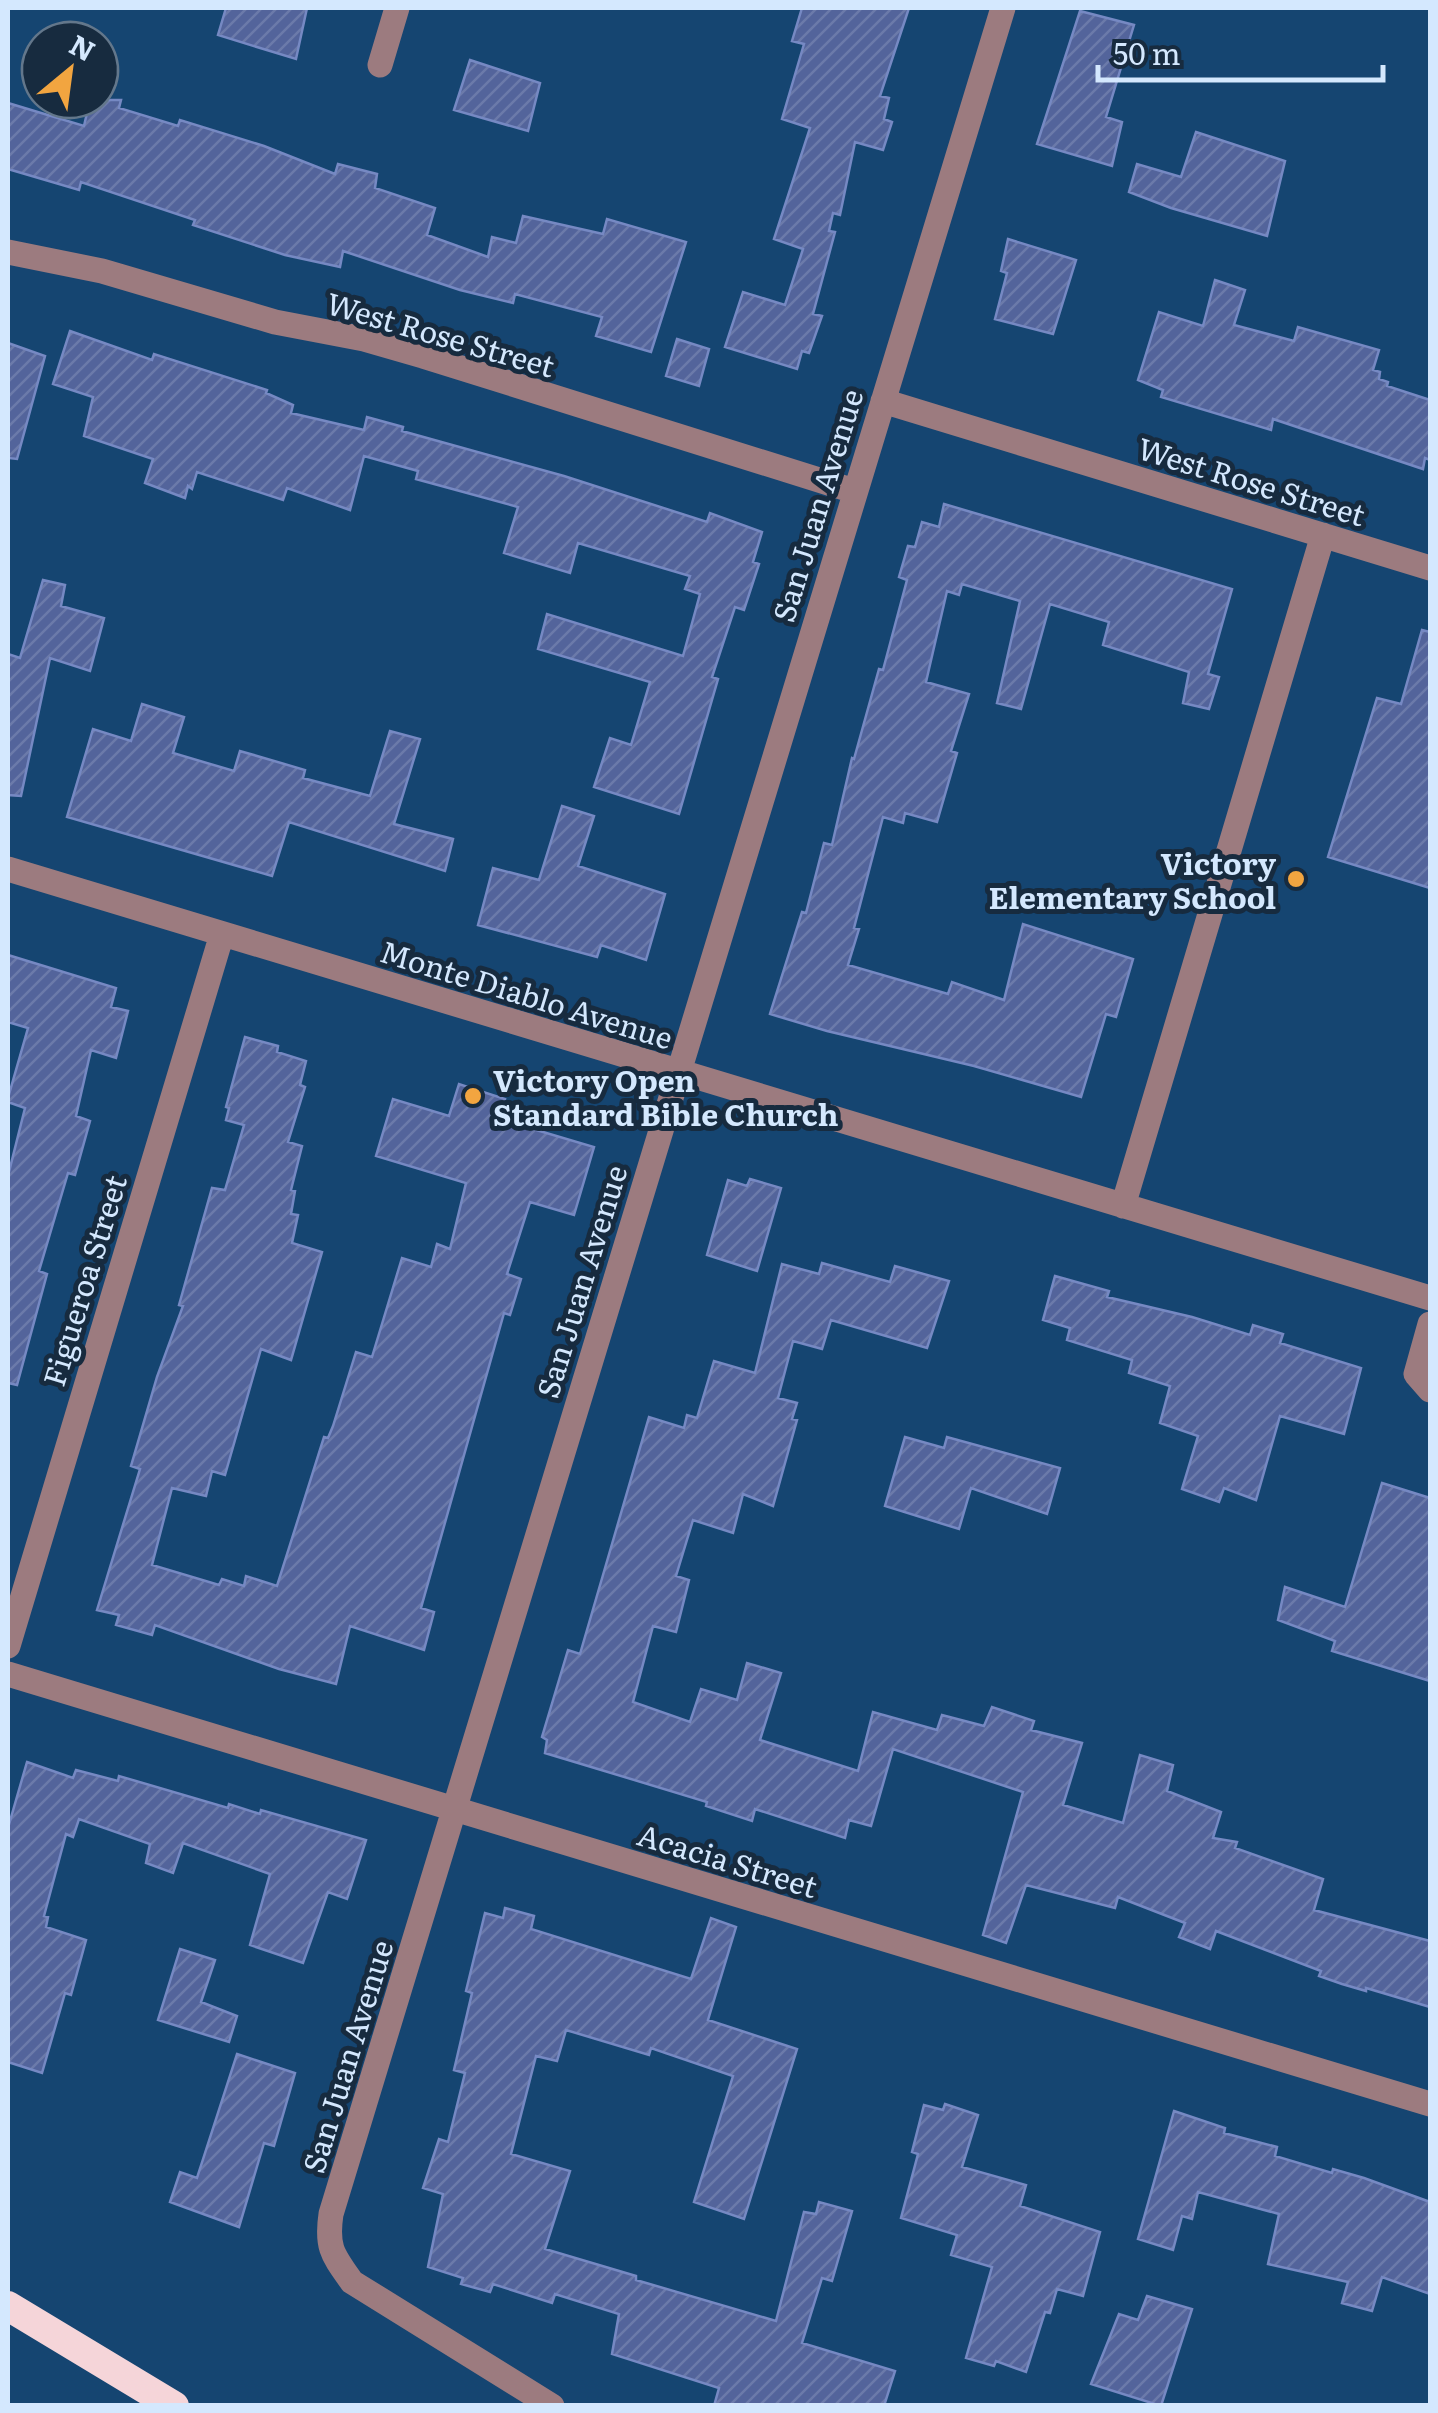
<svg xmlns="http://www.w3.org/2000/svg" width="1438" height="2413" font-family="Literata,serif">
<defs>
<pattern id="building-hatch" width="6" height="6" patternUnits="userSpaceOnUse" patternTransform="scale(2.5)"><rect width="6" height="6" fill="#53649b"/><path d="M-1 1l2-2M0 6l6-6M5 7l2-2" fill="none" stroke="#6b7aaa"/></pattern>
</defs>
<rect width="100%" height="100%" fill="#154571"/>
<!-- building -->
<path fill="url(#building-hatch)" stroke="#7689c3" stroke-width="2.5" d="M 226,8 L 307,8 L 296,59 L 218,35 Z
M 802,8 L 909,8 L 880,96 L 889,98 L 884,119 L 892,122 L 883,150 L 855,142 L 840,215 L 833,213 L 829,231 L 835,232 L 813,314 L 822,316 L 809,353 L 802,351 L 797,369 L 725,347 L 743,292 L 785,305 L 803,249 L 774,239 L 810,128 L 782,119 L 804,44 L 792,41 Z
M 1080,11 L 1134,25 L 1106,117 L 1122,122 L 1112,166 L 1037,144 Z
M 470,60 L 540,83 L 528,131 L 454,110 Z
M 90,100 L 121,100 L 119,108 L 178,126 L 180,120 L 264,146 L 335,174 L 338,164 L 377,174 L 375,188 L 435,208 L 427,235 L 488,257 L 492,237 L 516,243 L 523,216 L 603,234 L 607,219 L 686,242 L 651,352 L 596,336 L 602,317 L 515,294 L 513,303 L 460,290 L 343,251 L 340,267 L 285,255 L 193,225 L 195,220 L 81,182 L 79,190 L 8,169 L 8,103 L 84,126 Z
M 1196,132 L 1285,161 L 1267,236 L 1171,208 L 1129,192 L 1137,164 L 1181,177 Z
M 1008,239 L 1076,260 L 1053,334 L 995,319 L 1007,273 L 1001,271 Z
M 1215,280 L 1245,290 L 1234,325 L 1294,341 L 1298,327 L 1379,350 L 1373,370 L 1380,372 L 1379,379 L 1388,382 L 1387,386 L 1430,400 L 1430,460 L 1425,458 L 1423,469 L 1273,419 L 1271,430 L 1161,397 L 1163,390 L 1138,380 L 1159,312 L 1203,326 Z
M 70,331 L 152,360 L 154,354 L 267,390 L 266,393 L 293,405 L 291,413 L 364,430 L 367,417 L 403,427 L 402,431 L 564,476 L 707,522 L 710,513 L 762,532 L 753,562 L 759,564 L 744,610 L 735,607 L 712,677 L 718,679 L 679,814 L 594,787 L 610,738 L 631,745 L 650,682 L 538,649 L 547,614 L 683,656 L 700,594 L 685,589 L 690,576 L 578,543 L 570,573 L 504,553 L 518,507 L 416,479 L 418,471 L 364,456 L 350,510 L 287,488 L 283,500 L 197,472 L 192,489 L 188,486 L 185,498 L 145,483 L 153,459 L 84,436 L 93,397 L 53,384 Z
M 677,339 L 709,349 L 699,386 L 666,376 Z
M 8,343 L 45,356 L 17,459 L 8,458 Z
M 944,504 L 1232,589 L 1208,674 L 1219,677 L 1209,709 L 1183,703 L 1189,672 L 1103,645 L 1109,622 L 1050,604 L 1021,709 L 997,703 L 1020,601 L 962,584 L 959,595 L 947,591 L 926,682 L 969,694 L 951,751 L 957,753 L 937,822 L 905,813 L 903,823 L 883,817 L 854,928 L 859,929 L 848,965 L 948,994 L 952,982 L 1004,1000 L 1023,924 L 1133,959 L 1116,1017 L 1106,1014 L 1081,1097 L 974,1066 L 827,1031 L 770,1014 L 802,912 L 806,913 L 824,843 L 832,845 L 852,758 L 854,759 L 879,669 L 883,670 L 907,580 L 899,577 L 908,546 L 915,547 L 922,522 L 939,527 Z
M 43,580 L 65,585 L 61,606 L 104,618 L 90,671 L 50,658 L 21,796 L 8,795 L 8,654 L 20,658 Z
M 1422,630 L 1430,632 L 1430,888 L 1328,857 L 1377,698 L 1401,704 Z
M 142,704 L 184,717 L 173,753 L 234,771 L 240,751 L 305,770 L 303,778 L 370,796 L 390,731 L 420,739 L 394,824 L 453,839 L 445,871 L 289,822 L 272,876 L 67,817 L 93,729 L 131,741 Z
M 562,806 L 594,816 L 578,866 L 665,894 L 646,960 L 601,945 L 597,957 L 478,925 L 493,868 L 539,880 Z
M 8,955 L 116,988 L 111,1007 L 128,1011 L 116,1058 L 91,1050 L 76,1116 L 90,1121 L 75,1175 L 68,1173 L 39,1271 L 47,1274 L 17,1385 L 8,1383 L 8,1176 L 25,1108 L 8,1102 L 8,1098 L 28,1028 L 8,1022 Z
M 245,1037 L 278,1046 L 277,1052 L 306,1061 L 300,1085 L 305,1087 L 288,1142 L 302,1146 L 291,1190 L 295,1191 L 291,1214 L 298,1215 L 292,1243 L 322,1252 L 291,1360 L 261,1349 L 225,1475 L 212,1471 L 206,1496 L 172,1488 L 152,1565 L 219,1585 L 222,1579 L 244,1586 L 246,1576 L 277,1586 L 324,1437 L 328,1438 L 333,1426 L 356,1352 L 372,1357 L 402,1258 L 431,1267 L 437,1244 L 450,1249 L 466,1183 L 376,1156 L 393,1099 L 449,1116 L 459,1084 L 505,1099 L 499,1119 L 594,1147 L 574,1215 L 530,1202 L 507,1274 L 521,1279 L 510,1315 L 504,1313 L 421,1608 L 434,1612 L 424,1650 L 350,1626 L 336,1684 L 279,1669 L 155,1625 L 152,1635 L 116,1625 L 119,1615 L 97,1610 L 140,1469 L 131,1466 L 157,1377 L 183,1306 L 179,1305 L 212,1188 L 225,1190 L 244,1125 L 226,1120 L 229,1108 L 226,1107 Z
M 750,1179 L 781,1188 L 757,1271 L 707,1255 L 728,1180 L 747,1186 Z
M 822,1263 L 890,1282 L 895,1266 L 949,1281 L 927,1348 L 831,1320 L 822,1349 L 793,1341 L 778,1398 L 797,1403 L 792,1419 L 797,1420 L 773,1506 L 743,1494 L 733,1533 L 693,1520 L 676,1576 L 689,1580 L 676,1632 L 653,1626 L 633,1702 L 690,1722 L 701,1689 L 737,1700 L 747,1663 L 781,1673 L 760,1740 L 858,1771 L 873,1712 L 937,1730 L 942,1715 L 984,1726 L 992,1707 L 1034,1721 L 1031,1730 L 1082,1743 L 1063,1805 L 1123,1823 L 1140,1755 L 1173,1765 L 1167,1791 L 1221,1812 L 1213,1838 L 1237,1842 L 1235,1848 L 1323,1879 L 1314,1910 L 1430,1941 L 1430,2007 L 1366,1988 L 1366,1991 L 1342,1984 L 1319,1976 L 1321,1971 L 1216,1931 L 1210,1949 L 1179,1937 L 1185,1923 L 1118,1897 L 1115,1908 L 1026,1885 L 1006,1943 L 983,1935 L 1023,1792 L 893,1749 L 871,1826 L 849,1820 L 845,1838 L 755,1809 L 752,1821 L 706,1806 L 707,1802 L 545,1753 L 547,1740 L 542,1737 L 568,1650 L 580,1654 L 649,1417 L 684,1428 L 687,1415 L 697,1418 L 714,1361 L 755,1373 L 782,1264 L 819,1274 Z
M 1055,1276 L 1109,1291 L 1107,1297 L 1192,1317 L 1250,1335 L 1253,1325 L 1283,1334 L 1280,1343 L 1361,1368 L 1344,1434 L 1280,1416 L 1256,1500 L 1224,1488 L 1219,1502 L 1182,1489 L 1198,1436 L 1160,1423 L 1170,1386 L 1129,1373 L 1132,1360 L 1067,1340 L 1070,1328 L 1043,1320 Z
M 905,1437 L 944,1448 L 947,1437 L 1060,1468 L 1047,1514 L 971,1488 L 959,1529 L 885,1506 Z
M 1382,1483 L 1430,1498 L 1430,1681 L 1332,1651 L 1335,1641 L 1278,1620 L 1285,1587 L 1345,1607 Z
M 27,1762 L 73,1778 L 76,1770 L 118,1781 L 119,1776 L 228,1808 L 229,1804 L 260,1814 L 261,1810 L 366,1840 L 347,1899 L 328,1892 L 303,1963 L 250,1945 L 270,1874 L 183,1843 L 173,1873 L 146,1863 L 150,1844 L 79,1819 L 73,1837 L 66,1834 L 44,1916 L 48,1917 L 46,1927 L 86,1940 L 71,1995 L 65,1993 L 42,2073 L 8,2062 L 8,1828 Z
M 505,1908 L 534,1916 L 531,1929 L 691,1979 L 711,1918 L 736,1927 L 708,2020 L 797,2049 L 744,2219 L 694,2202 L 733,2076 L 651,2048 L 649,2055 L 566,2030 L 557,2061 L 536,2056 L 511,2154 L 570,2171 L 545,2249 L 636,2276 L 636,2280 L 776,2321 L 804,2212 L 816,2214 L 819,2202 L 852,2211 L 832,2281 L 822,2278 L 802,2343 L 895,2371 L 884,2406 L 714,2406 L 719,2388 L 612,2354 L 619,2314 L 555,2294 L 552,2303 L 493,2284 L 490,2292 L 461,2284 L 463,2278 L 428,2267 L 443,2194 L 423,2188 L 439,2139 L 448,2142 L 465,2073 L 454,2070 L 472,1993 L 466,1991 L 485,1913 L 503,1918 Z
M 180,1949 L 215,1960 L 201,2002 L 237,2016 L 229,2042 L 158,2020 Z
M 237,2054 L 295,2073 L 274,2146 L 264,2143 L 239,2227 L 170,2202 L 180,2172 L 197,2178 Z
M 945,2104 L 978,2115 L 962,2167 L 1026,2185 L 1020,2206 L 1100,2232 L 1083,2296 L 1057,2289 L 1050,2313 L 1045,2312 L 1026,2372 L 996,2361 L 994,2366 L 966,2358 L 992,2267 L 951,2255 L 957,2235 L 901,2218 L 918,2154 L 912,2152 L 924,2105 L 943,2110 Z
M 1174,2111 L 1225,2128 L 1224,2133 L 1277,2147 L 1275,2156 L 1332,2173 L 1333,2169 L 1364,2178 L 1430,2202 L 1430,2294 L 1382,2277 L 1372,2311 L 1342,2303 L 1348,2282 L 1268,2264 L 1279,2214 L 1198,2192 L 1192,2219 L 1182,2216 L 1173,2250 L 1138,2239 Z
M 1147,2296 L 1192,2309 L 1161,2406 L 1091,2384 L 1119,2314 L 1138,2320 Z"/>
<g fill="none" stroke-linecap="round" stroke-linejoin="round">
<!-- minor -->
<path stroke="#9c7b7f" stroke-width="25" d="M 380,65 L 397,8
M 8,252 L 102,271 L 275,322 L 364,339 L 423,356 L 854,491
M 883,401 L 1430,568
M 8,869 L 1430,1298
M 1123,1206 L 1323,535
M 1430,1324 L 1416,1374 L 1430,1390
M 8,1646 L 222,934
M 8,1674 L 1430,2104
M 552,2406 L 352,2282 C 333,2255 326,2248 331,2214 L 1003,8"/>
<!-- highway -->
<path stroke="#f5d5d9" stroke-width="30" d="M 8,2306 L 174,2406"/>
</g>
<!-- markers -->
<g fill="#f2a540" stroke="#172b3f" stroke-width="4">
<circle cx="1296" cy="879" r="10"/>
<circle cx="473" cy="1096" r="10"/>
</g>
<g text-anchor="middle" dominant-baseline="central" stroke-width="10" stroke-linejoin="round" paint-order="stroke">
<!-- street labels -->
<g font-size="30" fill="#d4e8fe" stroke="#172b3f">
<text transform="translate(441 333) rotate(16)">West Rose Street</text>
<text transform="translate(1252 480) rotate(17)">West Rose Street</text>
<text transform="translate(816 505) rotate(-73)">San Juan Avenue</text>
<text transform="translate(527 993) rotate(17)">Monte Diablo Avenue</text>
<text transform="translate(83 1280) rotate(-73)">Figueroa Street</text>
<text transform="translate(580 1281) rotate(-73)">San Juan Avenue</text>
<text transform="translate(728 1859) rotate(17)">Acacia Street</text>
<text transform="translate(346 2056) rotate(-73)">San Juan Avenue</text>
</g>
<!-- poi labels -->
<g font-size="30" font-weight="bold" fill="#d4e8fe" stroke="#172b3f" text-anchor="end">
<text x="1276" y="862">Victory<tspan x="1276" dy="34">Elementary School</tspan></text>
<text x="493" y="1079" text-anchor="start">Victory Open<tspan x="493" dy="34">Standard Bible Church</tspan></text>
</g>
</g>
<!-- border -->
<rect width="1438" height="2413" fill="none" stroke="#d4e8fe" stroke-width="20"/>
<!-- north arrow -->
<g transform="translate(70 70) rotate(29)"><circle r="48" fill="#172b3f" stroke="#63778b" stroke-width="2.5"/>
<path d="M0-8L18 38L0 25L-18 38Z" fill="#f2a540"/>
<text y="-15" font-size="28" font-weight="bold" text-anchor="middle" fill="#d4e8fe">N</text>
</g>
<!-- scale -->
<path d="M1098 65v15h285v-15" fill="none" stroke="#d4e8fe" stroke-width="5"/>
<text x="1113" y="65" font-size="30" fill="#d4e8fe" stroke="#172b3f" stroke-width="8" paint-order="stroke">50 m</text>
</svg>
